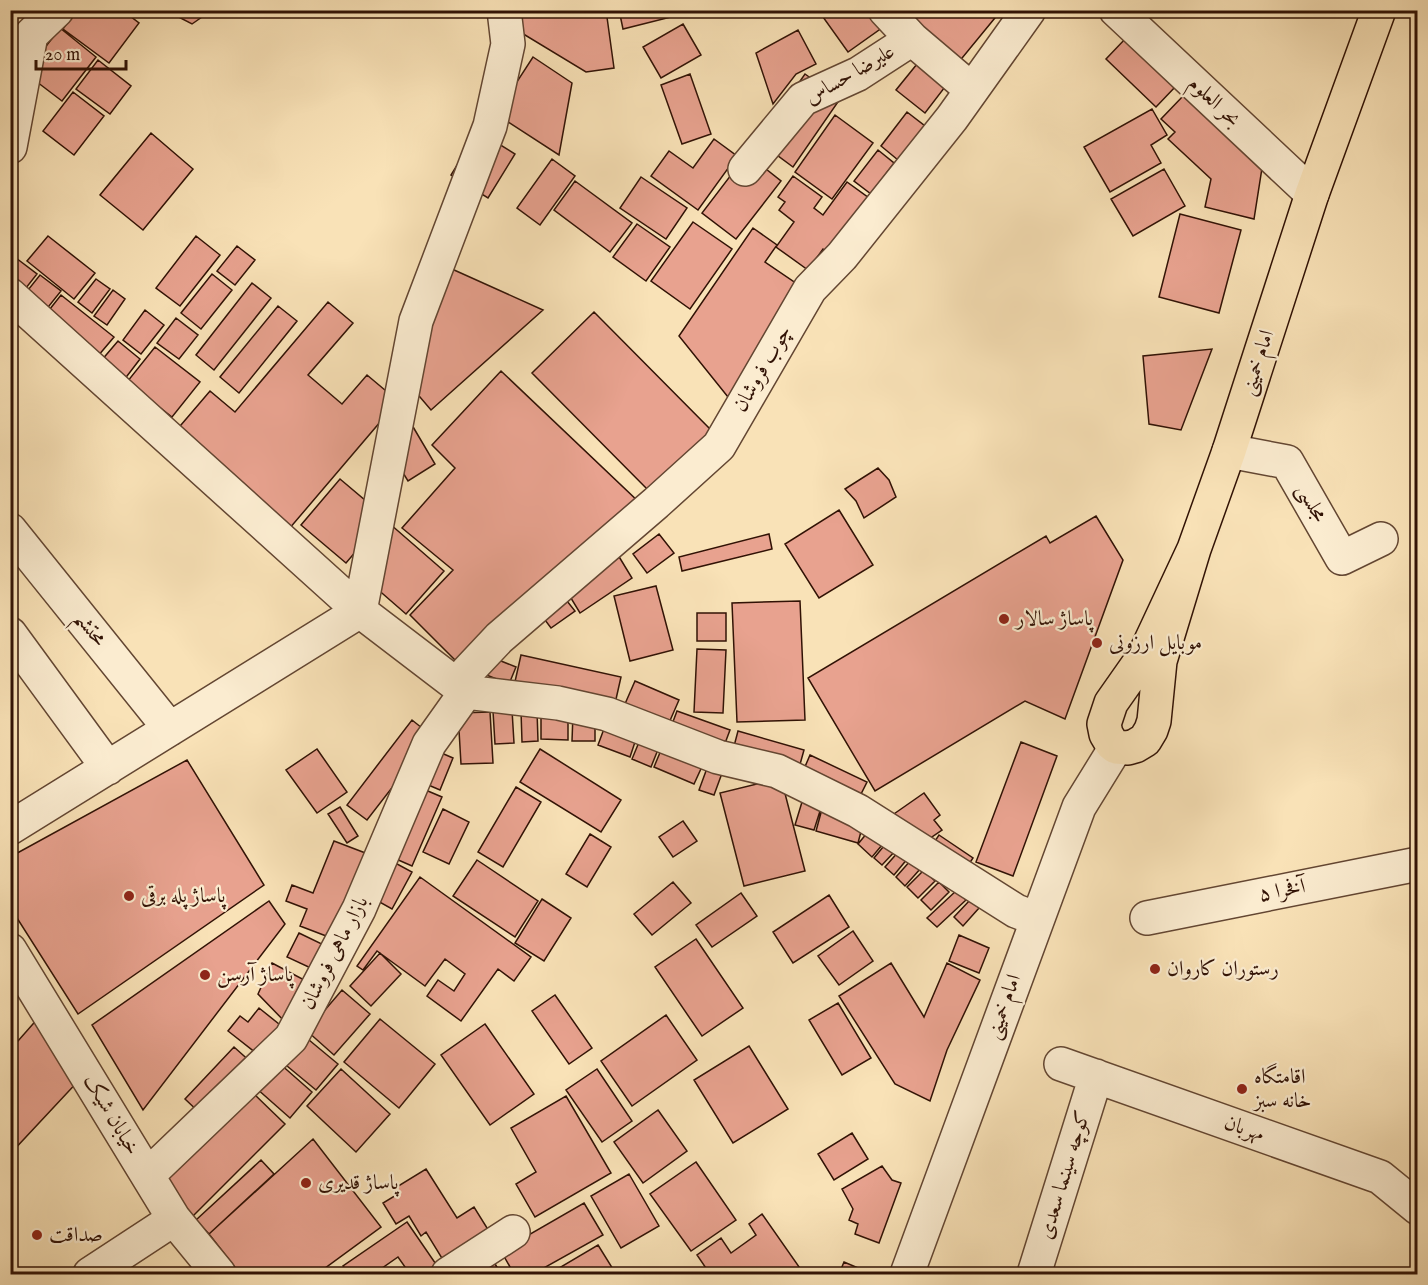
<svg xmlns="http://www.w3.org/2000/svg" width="1428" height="1285" font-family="'IM FELL English',Amiri,serif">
<rect width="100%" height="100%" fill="#f9e2b7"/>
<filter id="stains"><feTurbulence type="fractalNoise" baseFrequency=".00333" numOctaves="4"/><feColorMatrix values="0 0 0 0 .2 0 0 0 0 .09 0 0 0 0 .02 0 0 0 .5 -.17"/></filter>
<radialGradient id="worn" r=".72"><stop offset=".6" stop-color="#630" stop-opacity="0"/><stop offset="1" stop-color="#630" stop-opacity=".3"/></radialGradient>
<!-- building -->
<path fill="#e8a28f" stroke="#311205" stroke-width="1.5" d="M 76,10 L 122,10 L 139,23 L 109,63 L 63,29 Z
M 165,10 L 212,10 L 192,24 Z
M 517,10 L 606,10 L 614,68 L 586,72 L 520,32 Z
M 619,10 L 674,10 L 675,16 L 623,29 Z
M 818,10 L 886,10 L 893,20 L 848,52 Z
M 911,10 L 996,10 L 999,13 L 958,63 L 904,19 Z
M 683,24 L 701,55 L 661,78 L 643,47 Z
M 60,28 L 96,57 L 62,101 L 37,82 L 37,58 Z
M 798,30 L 816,64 L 796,74 L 773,104 L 756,53 Z
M 1126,38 L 1176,86 L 1156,107 L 1106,59 Z
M 930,48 L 958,70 L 925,113 L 896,90 Z
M 533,57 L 572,83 L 559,155 L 496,114 Z
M 98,60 L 131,86 L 110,114 L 76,89 Z
M 690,74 L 711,134 L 682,144 L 661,85 Z
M 805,74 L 840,99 L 793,167 L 758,141 Z
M 73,92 L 104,116 L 74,155 L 43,131 Z
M 1184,95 L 1262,168 L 1254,219 L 1205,207 L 1211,179 L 1168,139 L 1175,132 L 1161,119 Z
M 1152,109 L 1167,135 L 1151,145 L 1161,163 L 1110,192 L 1084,147 Z
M 907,112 L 925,126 L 898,160 L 881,146 Z
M 835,115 L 873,143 L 832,199 L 795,172 Z
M 478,131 L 515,154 L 488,198 L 451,175 Z
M 151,133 L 193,169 L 143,230 L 100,195 Z
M 714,139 L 737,156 L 698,210 L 651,176 L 669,151 L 693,168 Z
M 878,150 L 894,163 L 871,194 L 854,181 Z
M 747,154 L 781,181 L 736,239 L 702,213 Z
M 552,159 L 575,176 L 540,225 L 517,208 Z
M 1164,169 L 1185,206 L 1133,236 L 1111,199 Z
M 793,176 L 822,197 L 814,208 L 823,215 L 847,182 L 869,198 L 829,254 L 823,249 L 808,270 L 776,247 L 794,222 L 779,210 L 785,202 L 778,197 Z
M 641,177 L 687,208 L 666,239 L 620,208 Z
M 575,181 L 632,223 L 610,252 L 554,210 Z
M 1180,214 L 1241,230 L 1219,313 L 1159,297 Z
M 693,222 L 732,249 L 690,309 L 651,281 Z
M 637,224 L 670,247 L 646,281 L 613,257 Z
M 753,228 L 777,245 L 765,262 L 803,288 L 728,397 L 679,336 Z
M 48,236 L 95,273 L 74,299 L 27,261 Z
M 196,236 L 220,255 L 180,306 L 156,288 Z
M 237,246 L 255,260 L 235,285 L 217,271 Z
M 16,258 L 37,274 L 22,293 L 10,285 L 10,265 Z
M 443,265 L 543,310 L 431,410 L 414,390 Z
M 212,274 L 232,290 L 201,329 L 181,313 Z
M 40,275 L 61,291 L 45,311 L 24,295 Z
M 96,279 L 110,289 L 92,313 L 78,302 Z
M 252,283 L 271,298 L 214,370 L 196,355 Z
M 113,290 L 125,299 L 107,325 L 94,316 Z
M 61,295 L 114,337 L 98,356 L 46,314 Z
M 328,302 L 353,323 L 308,375 L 342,404 L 367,375 L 398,401 L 289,529 L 175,432 L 210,391 L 235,412 Z
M 278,306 L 297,321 L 239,393 L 220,377 Z
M 145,310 L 164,325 L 141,354 L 123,340 Z
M 594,312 L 711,430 L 649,491 L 532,373 Z
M 176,318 L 198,335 L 179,359 L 157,343 Z
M 118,341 L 140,359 L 124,380 L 101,361 Z
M 155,347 L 200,382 L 172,417 L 127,382 Z
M 1212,349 L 1181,430 L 1149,424 L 1143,356 Z
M 501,371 L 642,505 L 464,669 L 410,615 L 453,570 L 402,528 L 455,468 L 432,445 Z
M 409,420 L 435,464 L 408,481 L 381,437 Z
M 878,468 L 889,480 L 896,497 L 864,518 L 856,501 L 845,489 Z
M 340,479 L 385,517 L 346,563 L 301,525 Z
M 839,510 L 873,565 L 819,598 L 785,544 Z
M 1096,516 L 1123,560 L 1065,719 L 1025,701 L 875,791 L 808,678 L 1046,536 L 1050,543 Z
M 390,524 L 444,571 L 406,614 L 352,567 Z
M 659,534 L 674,553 L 647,573 L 633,554 Z
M 769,534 L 772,549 L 682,571 L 679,557 Z
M 618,555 L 632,578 L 580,613 L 566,590 Z
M 656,586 L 673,650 L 630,661 L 614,596 Z
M 559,591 L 575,611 L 551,628 L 536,608 Z
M 800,601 L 805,720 L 737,722 L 732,603 Z
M 697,613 L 726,613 L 726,641 L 697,641 Z
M 697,649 L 726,650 L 723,713 L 694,712 Z
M 486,655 L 516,667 L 509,684 L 479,672 Z
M 521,655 L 621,677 L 614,708 L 514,686 Z
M 635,681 L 679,700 L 665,732 L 621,713 Z
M 512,710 L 514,743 L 495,744 L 493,711 Z
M 521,711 L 537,711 L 538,741 L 522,742 Z
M 677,711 L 730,730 L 721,754 L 668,735 Z
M 490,712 L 493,763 L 461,764 L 458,713 Z
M 541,713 L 568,713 L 568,740 L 541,739 Z
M 573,714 L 595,715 L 595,741 L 572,741 Z
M 608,718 L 639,730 L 630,757 L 598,745 Z
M 412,720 L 432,736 L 367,820 L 347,805 Z
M 738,731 L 804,750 L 799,768 L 733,750 Z
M 642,735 L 661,742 L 651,767 L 632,759 Z
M 1021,742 L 1057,756 L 1013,876 L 976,862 Z
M 664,743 L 705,760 L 694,784 L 654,767 Z
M 317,749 L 347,792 L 317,813 L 286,770 Z
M 432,749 L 453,758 L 440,790 L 419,781 Z
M 540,749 L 621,800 L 601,832 L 520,782 Z
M 810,755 L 867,782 L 857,802 L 801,776 Z
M 187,760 L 264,885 L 78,1014 L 10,907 L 10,857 Z
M 710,760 L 725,765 L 714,795 L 699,790 Z
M 781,778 L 805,871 L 744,886 L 720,793 Z
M 416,786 L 442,797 L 412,866 L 387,855 Z
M 516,787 L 541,802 L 503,867 L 478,852 Z
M 924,793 L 940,815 L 934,820 L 942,830 L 920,845 L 891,816 Z
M 802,802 L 821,808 L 814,830 L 795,825 Z
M 340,807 L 358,836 L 347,843 L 328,814 Z
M 443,809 L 469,822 L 449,864 L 423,852 Z
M 822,809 L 864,820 L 858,843 L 816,831 Z
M 683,821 L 697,841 L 673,857 L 659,837 Z
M 872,827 L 887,839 L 872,857 L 858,844 Z
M 590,834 L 611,847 L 587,887 L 566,874 Z
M 939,835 L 973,858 L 961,876 L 927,853 Z
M 334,841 L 368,854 L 334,939 L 300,926 L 307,909 L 286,901 L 292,885 L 313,893 Z
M 888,841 L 897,849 L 882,865 L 874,858 Z
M 899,851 L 908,858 L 894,875 L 885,867 Z
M 386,858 L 412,872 L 392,909 L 367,895 Z
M 477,860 L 538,901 L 515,937 L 453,896 Z
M 911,860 L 921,868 L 905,886 L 896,877 Z
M 924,870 L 935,881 L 918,898 L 907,887 Z
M 420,877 L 531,957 L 514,981 L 498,969 L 461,1021 L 427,996 L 438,980 L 454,991 L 465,974 L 445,959 L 425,986 L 377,951 L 363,970 L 357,966 Z
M 673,882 L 691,903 L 652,935 L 634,914 Z
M 939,882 L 949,892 L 931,910 L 921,900 Z
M 957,890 L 966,900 L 937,927 L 927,918 Z
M 741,893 L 757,916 L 712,947 L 696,925 Z
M 829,895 L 849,927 L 793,963 L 773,932 Z
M 542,899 L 571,918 L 544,961 L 515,943 Z
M 970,900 L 979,908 L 963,926 L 954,917 Z
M 269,901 L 285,924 L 143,1110 L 92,1025 Z
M 853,931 L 873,961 L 839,985 L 818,956 Z
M 299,933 L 326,946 L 315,970 L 287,957 Z
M 959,935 L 989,948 L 979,973 L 949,961 Z
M 696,939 L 743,1008 L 702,1036 L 655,967 Z
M 380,953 L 401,974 L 371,1006 L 350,986 Z
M 272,963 L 310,983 L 289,1026 L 258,994 Z
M 891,963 L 924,1017 L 947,963 L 980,980 L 947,1050 L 930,1101 L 895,1084 L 839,996 Z
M 342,990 L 370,1014 L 334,1055 L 307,1031 Z
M 555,995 L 592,1048 L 569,1064 L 532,1011 Z
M 838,1003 L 871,1058 L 842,1075 L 809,1020 Z
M 259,1008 L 284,1028 L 261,1057 L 228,1031 L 240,1016 L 248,1022 Z
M 666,1015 L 697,1060 L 632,1106 L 601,1061 Z
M 40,1016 L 82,1077 L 10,1154 L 10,1050 Z
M 380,1019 L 435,1064 L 399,1108 L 344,1062 Z
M 485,1024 L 534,1094 L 490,1125 L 441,1055 Z
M 303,1035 L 338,1064 L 316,1090 L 281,1061 Z
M 749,1046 L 788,1109 L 733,1143 L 694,1080 Z
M 234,1047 L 253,1064 L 203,1116 L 185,1099 Z
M 279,1063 L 312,1092 L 290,1118 L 256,1088 Z
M 341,1069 L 390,1114 L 356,1152 L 307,1106 Z
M 597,1069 L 632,1121 L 602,1142 L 566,1090 Z
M 253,1093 L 285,1124 L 193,1216 L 162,1185 Z
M 566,1096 L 611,1173 L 535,1217 L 516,1184 L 536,1172 L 511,1128 Z
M 658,1110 L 687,1151 L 643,1183 L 614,1142 Z
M 852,1133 L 868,1159 L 834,1180 L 818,1154 Z
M 313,1139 L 381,1227 L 317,1274 L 240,1274 L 209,1234 Z
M 261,1160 L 274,1174 L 209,1234 L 196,1220 Z
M 696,1162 L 736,1220 L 691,1251 L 650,1194 Z
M 882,1166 L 892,1180 L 901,1183 L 879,1243 L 855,1234 L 858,1224 L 849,1220 L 853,1209 L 842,1189 Z
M 426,1169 L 457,1218 L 474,1207 L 497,1244 L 451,1273 L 426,1232 L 421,1236 L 409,1216 L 396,1224 L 383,1203 L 398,1194 L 395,1188 Z
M 629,1174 L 659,1226 L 621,1248 L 591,1196 Z
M 584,1203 L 603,1235 L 533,1274 L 514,1274 L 501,1251 Z
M 762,1214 L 804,1274 L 710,1274 L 697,1255 L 721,1238 L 731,1253 L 756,1235 L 749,1224 Z
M 407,1222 L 440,1270 L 434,1274 L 410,1274 L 398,1257 L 378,1271 L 380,1274 L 349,1274 L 343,1266 Z
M 598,1245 L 616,1274 L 549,1274 Z
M 491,1257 L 501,1274 L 462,1274 Z
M 491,1257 L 498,1269 L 489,1274 L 483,1274 L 477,1265 Z
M 844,1262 L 870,1273 L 869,1274 L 839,1274 Z"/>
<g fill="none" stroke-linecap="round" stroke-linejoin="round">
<defs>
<path id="street" d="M 885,10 L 912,39 L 972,90
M 1116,10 L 1312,194
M 10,147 L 31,35 L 57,10
M 745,169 L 803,99 L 858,74 L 912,39
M 10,295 L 360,611 L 466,692 L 558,703 L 607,714 L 718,757 L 777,771 L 858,811 L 1016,911 L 1037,919
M 1229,451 L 1287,462 L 1342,558 L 1381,539
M 10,530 L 170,729
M 10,634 L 108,768
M 10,828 L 360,611 L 416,321 L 490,126 L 508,44 L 504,10
M 1147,918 L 1418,864
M 10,950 L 174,1219 L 219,1274
M 1061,1064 L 1380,1177 L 1418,1208
M 148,1175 L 291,1038 L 359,909 L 429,744 L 466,692 L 467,672 L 499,638 L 656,503 L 719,446 L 810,289 L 842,256 L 952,118 L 1029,10
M 90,1274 L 174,1219
M 448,1274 L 513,1232
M 907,1274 L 1079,807 L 1116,747
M 1034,1274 L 1096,1076"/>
<path id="primary" d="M 1194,549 L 1160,661 L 1154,721 L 1151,730 L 1145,740 L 1135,746 L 1128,748 L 1116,747 L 1112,744 L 1106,734 L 1104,724 L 1111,703 L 1144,656 L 1194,549 L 1229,451 L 1312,194 L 1379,10"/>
</defs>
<!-- street casing -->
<use href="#street" stroke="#634632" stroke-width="36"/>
<!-- primary casing -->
<use href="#primary" stroke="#311205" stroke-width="36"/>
<!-- street -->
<use href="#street" stroke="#fbecd0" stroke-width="33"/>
<!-- primary -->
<use href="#primary" stroke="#f9e2b7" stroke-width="33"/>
</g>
<!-- markers -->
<g fill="#8f2418" stroke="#fbecd0" stroke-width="2">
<circle cx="1004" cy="619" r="6"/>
<circle cx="1097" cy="643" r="6"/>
<circle cx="129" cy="896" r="6"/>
<circle cx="1155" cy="969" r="6"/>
<circle cx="205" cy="975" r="6"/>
<circle cx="1242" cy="1089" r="6"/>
<circle cx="306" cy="1183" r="6"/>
<circle cx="37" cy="1235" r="6"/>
</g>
<g text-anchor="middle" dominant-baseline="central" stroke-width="4.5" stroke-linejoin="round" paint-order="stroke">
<!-- street labels -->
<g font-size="21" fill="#311205" stroke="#fbecd0">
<text transform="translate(850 75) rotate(-30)">علیرضا حساس</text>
<text transform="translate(1214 102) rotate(43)">بحر العلوم</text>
<text transform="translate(1258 363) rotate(-72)">امام خمینی</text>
<text transform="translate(763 369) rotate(-60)">چوب فروشان</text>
<text transform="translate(1311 503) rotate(60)">مجلسی</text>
<text transform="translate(90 629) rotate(51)">محتشم</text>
<text transform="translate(1282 891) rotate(-11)">آفخرا ۵</text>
<text transform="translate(335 953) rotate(-63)">بازار ماهی فروشان</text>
<text transform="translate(1004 1007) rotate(-70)">امام خمینی</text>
<text transform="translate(111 1115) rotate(59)">خیابان شیک</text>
<text transform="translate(1244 1129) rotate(19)">مهربان</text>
<text transform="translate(1065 1175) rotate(-73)">کوچه سینما سعدی</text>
</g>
<!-- poi labels -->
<g font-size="21" fill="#311205" stroke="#fbecd0" text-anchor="start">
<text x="1016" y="619">پاساژ سالار</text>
<text x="1109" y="643">موبایل ارزونی</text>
<text x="141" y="896">پاساژ پله برقی</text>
<text x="1167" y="969">رستوران کاروان</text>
<text x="217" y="975">پاساژ آرسن</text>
<text x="1254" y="1077">اقامتگاه<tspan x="1254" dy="24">خانه سبز</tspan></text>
<text x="318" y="1183">پاساژ قدیری</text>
<text x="49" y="1235">صداقت</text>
</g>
</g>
<!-- margin -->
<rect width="1428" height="1285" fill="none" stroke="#f9e2b7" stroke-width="36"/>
<rect x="12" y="12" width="1404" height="1261" fill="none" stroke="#311205" stroke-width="3"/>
<rect x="18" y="18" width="1392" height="1249" fill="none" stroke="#311205" stroke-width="1.5"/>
<!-- scale -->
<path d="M36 60v9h90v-9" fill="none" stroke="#311205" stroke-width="3"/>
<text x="45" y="60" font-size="18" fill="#311205" stroke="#fbecd0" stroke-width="4.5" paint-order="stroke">20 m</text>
<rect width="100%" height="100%" filter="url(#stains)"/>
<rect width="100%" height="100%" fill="url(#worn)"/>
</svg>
